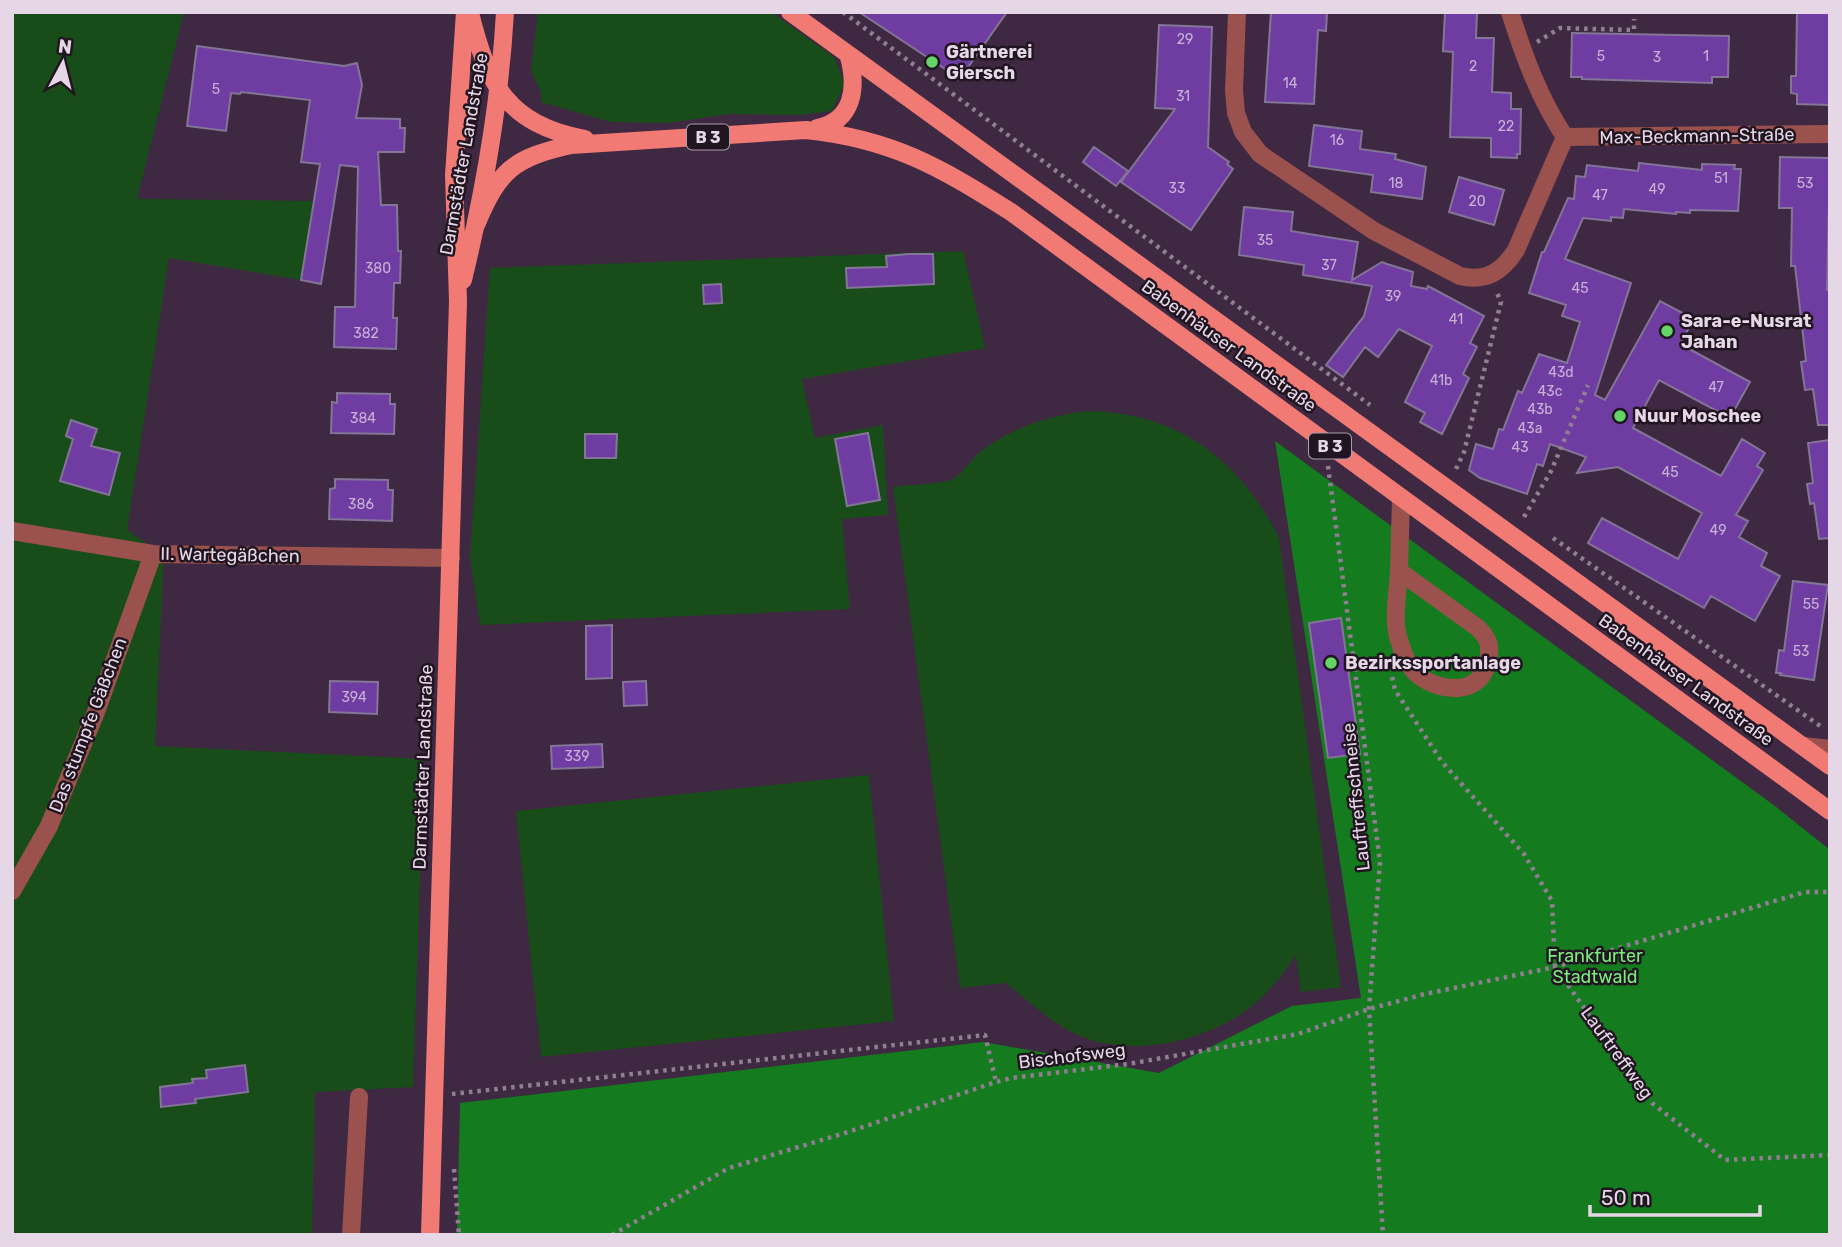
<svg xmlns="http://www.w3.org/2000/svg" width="1842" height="1247" font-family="Rubik,sans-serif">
<rect width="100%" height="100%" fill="#3f2841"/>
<!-- green -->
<path fill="#184d1a" d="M 12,12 L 184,12 L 137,199 L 314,201 L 301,280 L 169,258 L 127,530 L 164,555 L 155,746 L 424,759 L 413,1087 L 315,1092 L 312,1235 L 12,1235 Z
M 538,12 L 771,12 L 834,57 L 845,83 L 832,111 L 799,115 L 729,114 L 668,123 L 611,122 L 541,102 L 541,92 L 531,71 Z
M 963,251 L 985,348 L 802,379 L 815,438 L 883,425 L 888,515 L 842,519 L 850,609 L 480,625 L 470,557 L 490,268 Z
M 1087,411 C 1176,412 1240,459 1279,538 L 1341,987 L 1301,992 L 1296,955 C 1284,973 1271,990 1254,1004 C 1213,1039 1142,1056 1091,1040 C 1057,1029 1032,1004 1006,983 L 960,988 L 893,487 C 907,485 943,484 953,479 C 961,475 972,458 980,452 C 1012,427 1048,416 1087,411 Z
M 869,775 L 894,1021 L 541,1057 L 516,811 Z"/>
<!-- forest -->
<path fill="#147c1f" d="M 1275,441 L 1775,806 L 1830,850 L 1830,1235 L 457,1235 L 460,1103 L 983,1042 L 1159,1073 L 1292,1006 L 1361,998 Z"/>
<!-- building -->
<path fill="#6f3da1" stroke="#837597" stroke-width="2" d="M 859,12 L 1007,12 L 959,80 L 945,69 Z
M 1271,12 L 1327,12 L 1326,31 L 1318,30 L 1314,104 L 1265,102 Z
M 1445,12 L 1477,12 L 1476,38 L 1494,38 L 1492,92 L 1511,93 L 1511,109 L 1521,109 L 1520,154 L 1517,154 L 1517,158 L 1491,157 L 1491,138 L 1450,137 L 1453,52 L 1443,51 Z
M 1797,12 L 1830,12 L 1830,105 L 1797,104 L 1797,94 L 1791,93 L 1791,76 L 1796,76 Z
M 1159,25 L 1212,27 L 1208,147 L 1229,162 L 1227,164 L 1233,169 L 1191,230 L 1121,182 L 1175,109 L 1155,108 Z
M 1572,33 L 1729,36 L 1728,77 L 1712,77 L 1712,83 L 1582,79 L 1582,77 L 1571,77 Z
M 197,46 L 344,66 L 357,63 L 362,85 L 356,118 L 400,119 L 400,128 L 405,128 L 404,152 L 378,152 L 381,205 L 397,205 L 398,251 L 401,251 L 400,283 L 394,283 L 393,318 L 397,318 L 396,349 L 334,347 L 335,307 L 355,307 L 358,167 L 340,165 L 321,284 L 301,280 L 320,164 L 301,162 L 310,100 L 241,92 L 240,94 L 231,93 L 226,131 L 187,126 Z
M 1314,125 L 1362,131 L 1360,149 L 1396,154 L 1395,159 L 1426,167 L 1422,199 L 1371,192 L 1373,175 L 1309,166 Z
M 1094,147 L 1128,171 L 1116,186 L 1083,162 Z
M 1780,157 L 1830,158 L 1827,290 L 1830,290 L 1830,425 L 1818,425 L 1813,389 L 1805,390 L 1801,362 L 1806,361 L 1795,266 L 1791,266 L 1792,208 L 1779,208 Z
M 1639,163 L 1702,170 L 1702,164 L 1735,165 L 1734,169 L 1741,169 L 1738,211 L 1690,210 L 1690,213 L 1676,212 L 1676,214 L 1624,209 L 1623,218 L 1611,217 L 1611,221 L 1583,218 L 1565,259 L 1631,283 L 1595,395 L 1605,400 L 1660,301 L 1694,319 L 1680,344 L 1750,382 L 1730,418 L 1659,380 L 1633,428 L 1721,476 L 1742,439 L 1765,453 L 1757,466 L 1763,470 L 1736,515 L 1748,521 L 1739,537 L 1767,553 L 1761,566 L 1780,576 L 1755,621 L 1711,596 L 1704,608 L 1588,543 L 1602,518 L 1678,559 L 1702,513 L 1618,467 L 1577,473 L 1586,457 L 1550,444 L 1543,466 L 1537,464 L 1527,494 L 1480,478 L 1469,470 L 1476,444 L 1493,449 L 1499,429 L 1503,430 L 1518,391 L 1522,393 L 1539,354 L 1567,363 L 1580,322 L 1562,316 L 1566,305 L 1529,293 L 1542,252 L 1544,252 L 1568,198 L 1574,199 L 1576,176 L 1585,177 L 1587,165 L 1638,171 Z
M 1459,177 L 1504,190 L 1494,225 L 1449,212 Z
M 1244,207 L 1293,212 L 1291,231 L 1358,242 L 1352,280 L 1382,262 L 1387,264 L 1413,272 L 1411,286 L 1427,289 L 1428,286 L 1484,316 L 1470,343 L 1477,347 L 1463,374 L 1469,378 L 1442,434 L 1420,422 L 1425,413 L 1405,402 L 1432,346 L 1399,329 L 1378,357 L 1365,347 L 1343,377 L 1326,365 L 1364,316 L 1372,286 L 1303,275 L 1304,265 L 1239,255 Z
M 909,254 L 933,254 L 934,284 L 847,288 L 846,268 L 887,267 L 886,256 Z
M 721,284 L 722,303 L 704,304 L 703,285 Z
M 337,393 L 390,394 L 390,404 L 395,404 L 394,434 L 331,433 L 332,402 L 337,403 Z
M 71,420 L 97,429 L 91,446 L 120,453 L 109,495 L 60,481 L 73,439 L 66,436 Z
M 868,433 L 880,500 L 847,506 L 835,439 Z
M 585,434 L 617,434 L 616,458 L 585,458 Z
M 1830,440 L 1830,538 L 1819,539 L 1814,503 L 1810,504 L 1807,484 L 1813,483 L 1808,443 Z
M 335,479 L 388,480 L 388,490 L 393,490 L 392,521 L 329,519 L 330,489 L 335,488 Z
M 1793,581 L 1828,585 L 1814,680 L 1780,675 L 1781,673 L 1776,673 L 1779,650 L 1784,651 Z
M 1341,618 L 1360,754 L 1328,758 L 1309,623 Z
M 612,625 L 612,678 L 586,679 L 586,626 Z
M 330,681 L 378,682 L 377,714 L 329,712 Z
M 646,681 L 647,705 L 624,706 L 623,682 Z
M 602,744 L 603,767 L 552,769 L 551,746 Z
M 245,1065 L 248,1092 L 195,1099 L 196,1103 L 161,1107 L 160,1087 L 193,1083 L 192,1079 L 207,1078 L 206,1070 Z"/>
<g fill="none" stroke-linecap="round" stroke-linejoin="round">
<!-- path -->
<path stroke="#917e93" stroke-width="4.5" stroke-dasharray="3.5 5" stroke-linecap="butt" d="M 843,12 L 1370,405
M 1537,42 L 1560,28 L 1634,30 L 1634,19
M 1328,466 L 1380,862 L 1369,1009 L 1383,1235
M 1456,469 L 1464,452 L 1501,302 L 1497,293
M 1524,517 L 1551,471 L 1588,385
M 1553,538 L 1823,728
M 1354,663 L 1387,659
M 1392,677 L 1395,690 L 1442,762 L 1524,854 L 1552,901 L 1555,967 L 1652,1103 L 1725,1160 L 1830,1155
M 452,1094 L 985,1035 L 996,1082
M 454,1169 L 459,1235
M 612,1235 L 729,1168 L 845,1133 L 996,1082 L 1011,1078 L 1128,1064 L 1298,1034 L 1369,1009 L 1425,994 L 1555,967 L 1805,892 L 1830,892"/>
<!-- minor -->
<path stroke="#9b524f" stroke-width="18" d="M 1237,12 L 1234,91 L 1236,113 L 1243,132 L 1260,154 L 1374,231 L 1460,276 C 1486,282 1502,272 1516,250 L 1565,137
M 1510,12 C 1524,56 1539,98 1565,137 L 1830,134
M 12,531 L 153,554 L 451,558
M 1399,571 L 1478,628 C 1489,639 1491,646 1488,661 C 1481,696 1441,693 1418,675 C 1407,666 1402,650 1398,637 C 1393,616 1398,592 1399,571 Z
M 1399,571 L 1401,498
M 1804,746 L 1830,749
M 12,891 L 49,826 L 96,712 L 153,554
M 351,1235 L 359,1097"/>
<!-- major -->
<path stroke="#f17a75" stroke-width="18" d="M 790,12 L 1830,766
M 470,13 C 488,85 507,124 585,139
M 817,128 C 854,121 857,87 849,57
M 476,225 C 499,170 513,158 571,145 L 806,130 C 892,139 940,167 1011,212 L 1830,811
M 463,280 C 484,193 500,102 505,12
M 430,1235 L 458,301 L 454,175 L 465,12"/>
</g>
<!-- markers -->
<g fill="#65d467" stroke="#201520" stroke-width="2.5">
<circle cx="932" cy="62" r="7"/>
<circle cx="1667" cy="331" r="7"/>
<circle cx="1620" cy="416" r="7"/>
<circle cx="1331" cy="663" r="7"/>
</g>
<g text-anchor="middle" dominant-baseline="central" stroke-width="5" stroke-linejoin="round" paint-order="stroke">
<!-- number labels -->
<g font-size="14" fill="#c8b0d6">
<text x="1185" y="39">29</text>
<text x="1601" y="56">5</text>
<text x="1706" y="56">1</text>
<text x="1657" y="57">3</text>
<text x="1473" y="66">2</text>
<text x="1290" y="83">14</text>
<text x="216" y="89">5</text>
<text x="1183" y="96">31</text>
<text x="1506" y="126">22</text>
<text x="1337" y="140">16</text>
<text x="1721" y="178">51</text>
<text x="1396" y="183">18</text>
<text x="1805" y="183">53</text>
<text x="1177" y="188">33</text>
<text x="1657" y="189">49</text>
<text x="1600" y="195">47</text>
<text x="1477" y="201">20</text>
<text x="1265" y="240">35</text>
<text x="1329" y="265">37</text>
<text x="378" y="268">380</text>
<text x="1580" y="288">45</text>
<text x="1393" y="296">39</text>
<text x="1456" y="319">41</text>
<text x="366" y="333">382</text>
<text x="1561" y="372">43d</text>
<text x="1441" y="380">41b</text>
<text x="1716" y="387">47</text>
<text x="1550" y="391">43c</text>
<text x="1540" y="409">43b</text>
<text x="363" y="418">384</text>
<text x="1530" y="428">43a</text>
<text x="1520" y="447">43</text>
<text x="1670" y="472">45</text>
<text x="361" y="504">386</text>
<text x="1718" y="530">49</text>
<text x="1811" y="604">55</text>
<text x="1801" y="651">53</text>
<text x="354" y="697">394</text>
<text x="577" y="756">339</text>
</g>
<!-- shield labels -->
<g fill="#201520" stroke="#ab9dab" stroke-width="2">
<rect x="687" y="124.5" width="42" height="25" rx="5"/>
<rect x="1309" y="433.5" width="42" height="25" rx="5"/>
</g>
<g font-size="16" font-weight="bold" fill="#e6d7e7">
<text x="708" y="137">B 3</text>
<text x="1330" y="446">B 3</text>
</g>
<!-- poi labels -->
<g font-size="18" font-weight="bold" fill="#e6d7e7" stroke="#201520" text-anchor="start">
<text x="946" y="52">Gärtnerei<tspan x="946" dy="21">Giersch</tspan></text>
<text x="1681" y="321">Sara-e-Nusrat<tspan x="1681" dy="21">Jahan</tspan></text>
<text x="1634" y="416">Nuur Moschee</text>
<text x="1345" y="663">Bezirkssportanlage</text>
</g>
<!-- street labels -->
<g font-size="18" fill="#e6d7e7" stroke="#201520">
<text transform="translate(1697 136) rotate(-1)">Max-Beckmann-Straße</text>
<text transform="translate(464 154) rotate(-80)">Darmstädter Landstraße</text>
<text transform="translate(1229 346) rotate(36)">Babenhäuser Landstraße</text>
<text transform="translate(230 555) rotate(1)">II. Wartegäßchen</text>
<text transform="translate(1686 680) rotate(36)">Babenhäuser Landstraße</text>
<text transform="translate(88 725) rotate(-69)">Das stumpfe Gäßchen</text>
<text transform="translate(423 767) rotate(-88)">Darmstädter Landstraße</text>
<text transform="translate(1356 797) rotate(-96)">Lauftreffschneise</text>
<text transform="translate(1617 1053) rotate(54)">Lauftreffweg</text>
<text transform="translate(1072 1056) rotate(-7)">Bischofsweg</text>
</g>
<!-- park labels -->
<g font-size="18" fill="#7aee7b" stroke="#201520">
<text x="1595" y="956">Frankfurter<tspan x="1595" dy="21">Stadtwald</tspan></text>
</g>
</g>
<!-- border -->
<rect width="1842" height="1247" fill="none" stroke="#e6d7e7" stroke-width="28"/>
<!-- north arrow -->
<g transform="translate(63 63) rotate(7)" stroke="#201520" stroke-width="5" paint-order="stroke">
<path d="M0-5L12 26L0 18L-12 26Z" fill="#e6d7e7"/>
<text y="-10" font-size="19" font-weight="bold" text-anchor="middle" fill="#e6d7e7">N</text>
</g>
<!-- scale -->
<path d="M1590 1205v10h170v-10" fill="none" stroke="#e6d7e7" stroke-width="3.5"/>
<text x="1601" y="1205" font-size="21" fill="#e6d7e7" stroke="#201520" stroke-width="5" paint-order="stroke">50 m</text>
</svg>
